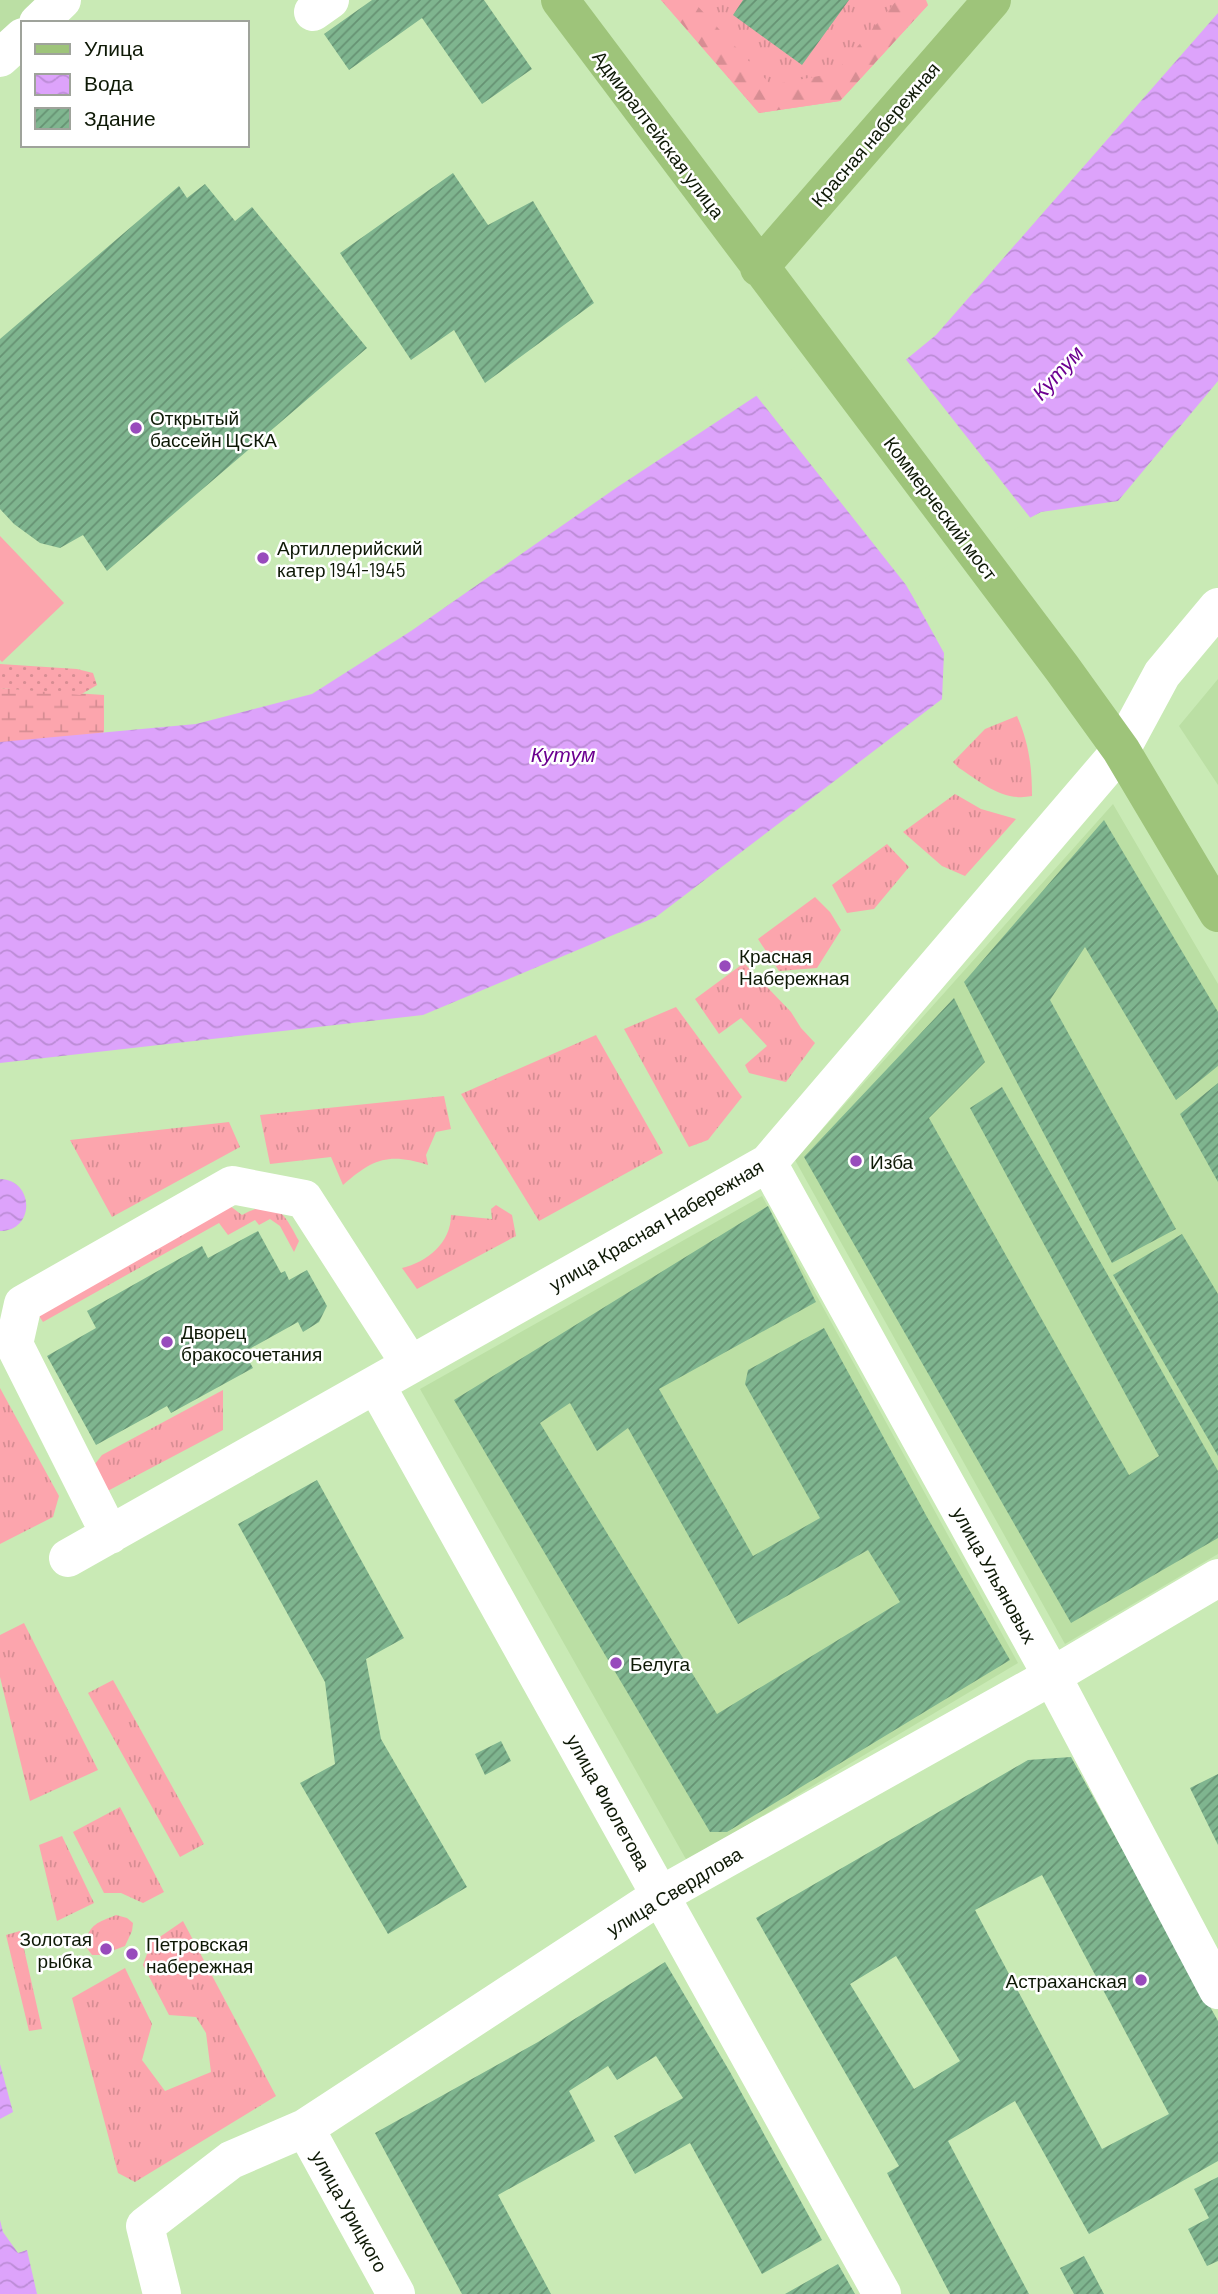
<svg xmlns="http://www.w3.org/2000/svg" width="1218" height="2294" font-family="Barlow,sans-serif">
<defs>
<pattern id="grass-tufts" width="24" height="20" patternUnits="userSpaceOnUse" patternTransform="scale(1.75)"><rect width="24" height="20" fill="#fca5ad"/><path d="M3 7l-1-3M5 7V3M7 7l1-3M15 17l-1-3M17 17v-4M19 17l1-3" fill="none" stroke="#d78d93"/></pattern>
<pattern id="forest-firs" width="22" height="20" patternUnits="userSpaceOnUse" patternTransform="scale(1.75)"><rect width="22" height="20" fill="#fca5ad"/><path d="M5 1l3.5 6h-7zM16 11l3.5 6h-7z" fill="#d78d93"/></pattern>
<pattern id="wetland-marsh" width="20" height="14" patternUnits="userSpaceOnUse" patternTransform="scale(1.75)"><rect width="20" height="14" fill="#fca5ad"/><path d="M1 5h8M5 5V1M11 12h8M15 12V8" fill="none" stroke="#d78d93"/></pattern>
<pattern id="park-dots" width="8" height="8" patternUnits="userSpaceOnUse" patternTransform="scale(1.75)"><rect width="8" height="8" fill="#fca5ad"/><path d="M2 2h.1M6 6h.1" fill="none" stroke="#d78d93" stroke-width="1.8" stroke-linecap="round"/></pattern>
<pattern id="water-waves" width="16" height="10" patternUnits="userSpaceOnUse" patternTransform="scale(1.75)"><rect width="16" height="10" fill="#dda3fb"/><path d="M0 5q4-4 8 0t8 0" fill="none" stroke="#bc8cd6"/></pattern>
<pattern id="building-hatch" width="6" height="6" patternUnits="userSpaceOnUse" patternTransform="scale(1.75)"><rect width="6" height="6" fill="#7fb58f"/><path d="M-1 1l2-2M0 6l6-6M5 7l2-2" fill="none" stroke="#669273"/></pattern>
</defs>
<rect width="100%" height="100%" fill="#c9eab5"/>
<!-- built -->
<path fill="#bbdfa4" d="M 0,0 L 56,0 L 0,54 Z
M 1218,679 L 1218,785 L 1179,726 Z
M 1113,804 L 1218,984 L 1218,1554 L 1065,1644 L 795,1160 Z
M 762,1196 L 1018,1663 L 687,1861 L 420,1389 Z"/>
<!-- grass -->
<path fill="url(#grass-tufts)" d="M 661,0 L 926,0 L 928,5 L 840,101 L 759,113 Z
M 1017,716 C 1029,743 1032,767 1032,796 C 1003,802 982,783 959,768 L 953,762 L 985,729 Z
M 955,794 L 981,809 L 1016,819 L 965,876 L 942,866 L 903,832 Z
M 887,844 L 909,867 L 874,909 L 847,913 L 832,885 Z
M 815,897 L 830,912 L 841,930 L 817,968 L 779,971 L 758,939 Z
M 744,963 L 791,1012 L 801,1028 L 815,1043 L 786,1082 L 749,1073 L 745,1065 L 767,1046 L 741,1018 L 719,1034 L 695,999 Z
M 676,1007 L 742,1097 L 708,1140 L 689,1147 L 624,1029 Z
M 596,1035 L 663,1153 L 539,1221 L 461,1094 Z
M 444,1096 L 451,1129 L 436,1132 L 426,1155 L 428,1165 C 389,1153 374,1158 343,1185 L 331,1157 L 270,1164 L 260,1115 Z
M 229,1122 L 240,1147 L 112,1217 L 70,1140 Z
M 496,1205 L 512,1215 L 516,1236 L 417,1289 L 402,1268 C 427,1262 451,1243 451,1215 L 492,1219 L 491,1209 Z
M 230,1206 L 242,1215 C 276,1196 284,1213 299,1241 L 294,1252 L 280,1226 L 270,1219 L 259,1225 L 255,1220 L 228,1235 L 219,1223 L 43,1322 L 39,1316 Z
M 0,1388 L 59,1496 L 53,1517 L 0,1544 Z
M 223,1390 L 223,1430 L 100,1495 L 91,1469 L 102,1455 Z
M 24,1623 L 98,1770 L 30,1801 L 0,1677 L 0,1635 Z
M 113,1680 L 204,1844 L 180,1857 L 88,1693 Z
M 120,1807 L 164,1892 L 143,1903 L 121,1893 L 104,1893 L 73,1832 Z
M 62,1836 L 94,1903 L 57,1921 L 39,1845 Z
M 116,1915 L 127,1918 L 133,1923 L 132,1931 L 125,1946 L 101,1955 L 92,1955 L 84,1944 C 91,1923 97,1923 116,1915 Z
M 183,1921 L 276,2096 L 135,2182 L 118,2173 L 72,1998 L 125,1968 L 152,2024 L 142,2060 L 165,2091 L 211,2072 L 206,2033 L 196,2017 L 169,2015 L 143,1965 L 151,1943 Z
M 20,1931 L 42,2029 L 29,2031 L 6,1935 Z"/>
<!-- forest -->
<path fill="url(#forest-firs)" d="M 661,0 L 692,0 L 771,85 L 835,73 L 897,0 L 909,0 L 928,5 L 840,101 L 759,113 Z"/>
<!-- wetland -->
<path fill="url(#wetland-marsh)" d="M 0,688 L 104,695 L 104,732 L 0,826 Z"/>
<!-- park -->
<path fill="url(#park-dots)" d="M 0,664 L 77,669 L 93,673 L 97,685 L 80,695 L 0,688 Z"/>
<!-- pitch -->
<path fill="#fca5ad" d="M 0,536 L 64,603 L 2,662 L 0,660 Z"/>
<!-- water -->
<path fill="url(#water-waves)" d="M 1218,13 L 1218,381 L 1118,501 L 1041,512 L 906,584 L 944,653 L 942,699 L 656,917 L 423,1015 L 0,1063 L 0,742 L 196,724 L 312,694 L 411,631 L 616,488 L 814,358 L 853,403 L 936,335 Z
M 0,1179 C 35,1180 35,1231 0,1231 Z
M 0,2064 L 13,2112 L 0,2119 Z
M 0,2220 L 3,2232 L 18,2253 L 27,2250 L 37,2294 L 0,2294 Z"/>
<!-- pier -->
<path fill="#c9eab5" d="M 812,355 L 853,398 L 904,357 L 1032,520 L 911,586 L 947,651 L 948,656 L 906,585 L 755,394 Z"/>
<!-- building -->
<path fill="url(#building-hatch)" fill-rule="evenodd" d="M 372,0 L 484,0 L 532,69 L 482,104 L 422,18 L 349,70 L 324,34 Z
M 743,0 L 849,0 L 802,65 L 733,15 Z
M 453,173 L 488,225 L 533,201 L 594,303 L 485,383 L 454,330 L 411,360 L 340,253 Z
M 205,184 L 235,221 L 252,207 L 367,348 L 107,571 L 83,535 L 60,548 L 40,543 L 14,524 L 0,509 L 0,339 L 179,186 L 187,198 Z
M 1104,820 L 1218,1012 L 1218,1066 L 1176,1100 L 1085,947 L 1050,1000 L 1176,1229 L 1112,1263 L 964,982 Z
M 954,998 L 985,1062 L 929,1118 L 1129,1475 L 1159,1456 L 970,1108 L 1002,1087 L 1218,1471 L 1218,1538 L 1071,1623 L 804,1157 Z
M 1218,1083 L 1218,1182 L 1180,1114 Z
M 768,1206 L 816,1302 L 659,1389 L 753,1556 L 820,1518 L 745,1384 L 748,1370 L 824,1328 L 927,1517 L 1010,1660 L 727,1832 L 710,1832 L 454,1400 ZM 570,1403 L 597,1451 L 628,1428 L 738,1624 L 868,1550 L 900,1602 L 717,1714 L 540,1423 Z
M 258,1231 L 281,1273 L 285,1271 L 289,1280 L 307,1270 L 327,1306 L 319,1322 L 303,1332 L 298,1322 L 244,1352 L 253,1368 L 171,1413 L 167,1406 L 96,1445 L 47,1356 L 96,1328 L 87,1311 L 202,1246 L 208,1258 Z
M 1182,1234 L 1218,1294 L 1218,1456 L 1113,1275 Z
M 317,1480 L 404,1638 L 366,1659 L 381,1739 L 467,1887 L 388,1934 L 300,1783 L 335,1764 L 325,1682 L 238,1524 Z
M 501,1741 L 511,1761 L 485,1775 L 475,1754 Z
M 1071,1757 L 1218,2021 L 1218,2161 L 1089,2234 L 1015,2101 L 948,2141 L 1029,2294 L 950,2294 L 887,2173 L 899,2166 L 756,1918 L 1028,1760 ZM 1042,1875 L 1169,2114 L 1102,2149 L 975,1910 ZM 896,1956 L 960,2061 L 914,2089 L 850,1984 Z
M 1218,1774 L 1218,1845 L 1190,1788 Z
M 665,1962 L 730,2072 L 822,2240 L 762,2274 L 690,2143 L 635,2174 L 614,2136 L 683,2098 L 656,2056 L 617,2080 L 608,2066 L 569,2091 L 595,2141 L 498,2195 L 551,2294 L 462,2294 L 375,2133 L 538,2042 Z
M 1218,2177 L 1218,2261 L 1207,2266 L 1188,2229 L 1209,2218 L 1194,2189 Z
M 1084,2256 L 1104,2294 L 1074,2294 L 1060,2268 Z
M 838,2264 L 855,2294 L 785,2294 Z"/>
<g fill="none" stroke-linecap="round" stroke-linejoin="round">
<!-- minor -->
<path stroke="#fff" stroke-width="38" d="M 313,12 L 330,0
M 38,23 L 62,0
M 0,58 L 23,37
M 768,1163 L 1052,1676 L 1218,1990
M 376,1385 L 882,2294
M 110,1535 L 14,1344 L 23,1304 L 232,1185 L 304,1199 L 410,1364
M 68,1558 L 768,1163 L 1121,750 L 1162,674 L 1218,607
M 305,2128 L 396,2294
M 162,2294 L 145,2226 L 231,2160 L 305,2128 L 661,1895 L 1052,1676 L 1218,1578"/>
<!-- major -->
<path stroke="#9ec47a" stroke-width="38" d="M 560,0 L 1062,668 L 1121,750 L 1218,913
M 759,268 L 992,0"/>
</g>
<!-- markers -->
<g fill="#984bbc" stroke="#fff" stroke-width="2.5">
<circle cx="136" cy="428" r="7"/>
<circle cx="263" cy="558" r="7"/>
<circle cx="725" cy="966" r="7"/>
<circle cx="856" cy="1161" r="7"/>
<circle cx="167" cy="1342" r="7"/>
<circle cx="616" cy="1663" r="7"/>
<circle cx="106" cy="1949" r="7"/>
<circle cx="132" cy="1954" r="7"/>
<circle cx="1141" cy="1980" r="7"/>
</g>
<g text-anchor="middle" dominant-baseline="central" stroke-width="5" stroke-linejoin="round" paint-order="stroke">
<!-- street labels -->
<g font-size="19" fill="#0e1906" stroke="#fff">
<text transform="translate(659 134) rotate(53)">Адмиралтейская улица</text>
<text transform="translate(875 134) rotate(-49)">Красная набережная</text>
<text transform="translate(941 508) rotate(53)">Коммерческий мост</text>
<text transform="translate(656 1225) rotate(-30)">улица Красная Набережная</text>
<text transform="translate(995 1575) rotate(61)">улица Ульяновых</text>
<text transform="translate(609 1802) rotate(61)">улица Фиолетова</text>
<text transform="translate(674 1891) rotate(-31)">улица Свердлова</text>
<text transform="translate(350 2211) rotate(61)">улица Урицкого</text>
</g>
<!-- poi labels -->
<g font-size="19" fill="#0e1906" stroke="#fff" text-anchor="start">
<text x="150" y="417">Открытый<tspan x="150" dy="22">бассейн ЦСКА</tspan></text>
<text x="277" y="547">Артиллерийский<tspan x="277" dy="22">катер 1941-1945</tspan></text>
<text x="739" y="955">Красная<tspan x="739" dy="22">Набережная</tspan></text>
<text x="870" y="1161">Изба</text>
<text x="181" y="1331">Дворец<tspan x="181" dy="22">бракосочетания</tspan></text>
<text x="630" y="1663">Белуга</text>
<text x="92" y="1938" text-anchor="end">Золотая<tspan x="92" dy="22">рыбка</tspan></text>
<text x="146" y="1943">Петровская<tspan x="146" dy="22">набережная</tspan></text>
<text x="1127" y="1980" text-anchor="end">Астраханская</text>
</g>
<!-- water labels -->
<g font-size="21" font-style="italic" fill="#6c0090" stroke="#fff">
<text transform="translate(1057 372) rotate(-48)">Кутум</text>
<text x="563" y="753">Кутум</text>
</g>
</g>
<!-- legend -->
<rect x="21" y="21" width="228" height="126" fill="#ffffff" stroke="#9fa39b" stroke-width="2"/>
<rect x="35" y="44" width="35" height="10" fill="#9ec47a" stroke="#9fa39b" stroke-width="2"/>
<text x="84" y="56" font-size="21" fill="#0e1906">Улица</text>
<rect x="35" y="74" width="35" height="21" fill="url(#water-waves)" stroke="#9fa39b" stroke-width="2"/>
<text x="84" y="91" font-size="21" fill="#0e1906">Вода</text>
<rect x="35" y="108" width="35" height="21" fill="url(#building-hatch)" stroke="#9fa39b" stroke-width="2"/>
<text x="84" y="126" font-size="21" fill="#0e1906">Здание</text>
</svg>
